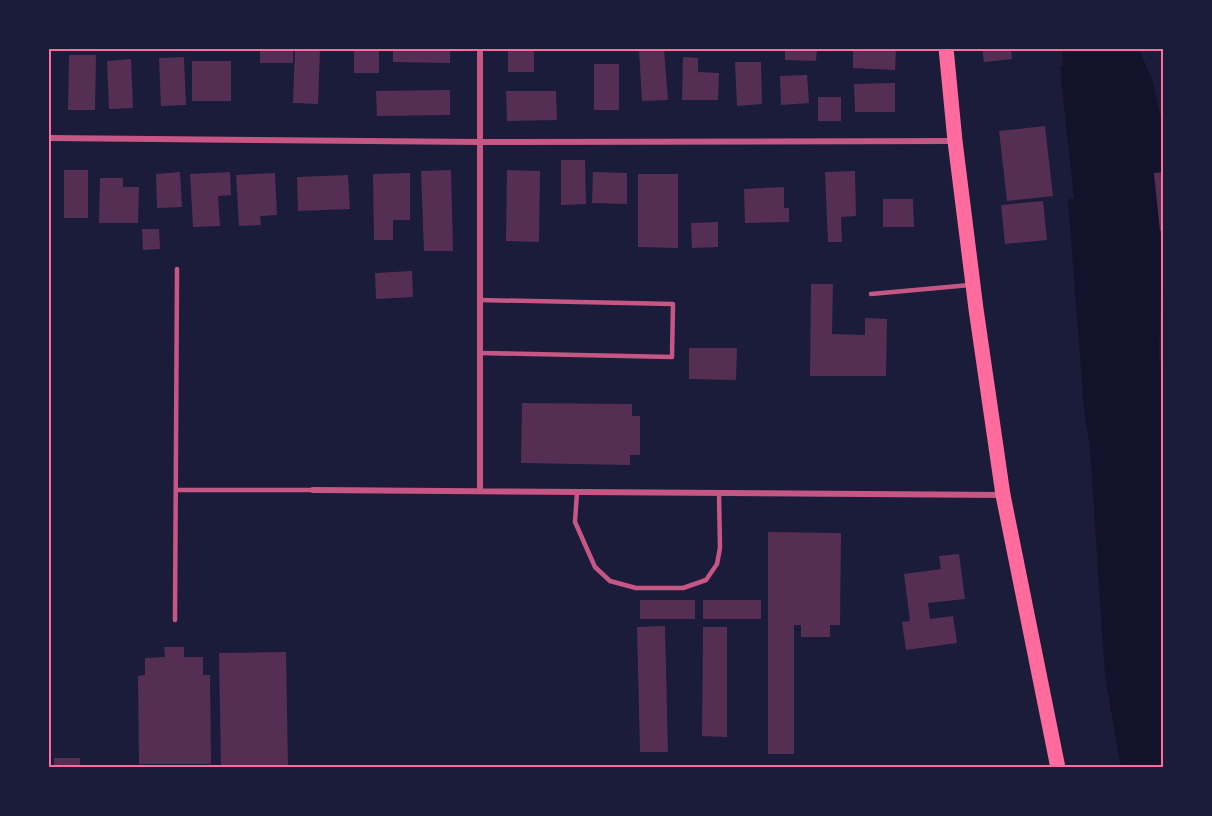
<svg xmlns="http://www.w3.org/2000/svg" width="1212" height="816" font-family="'Nunito Sans',sans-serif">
<rect width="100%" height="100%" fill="#1b1b3a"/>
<!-- water -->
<path fill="#12122b" d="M 1062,48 L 1140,48 L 1140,52 L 1152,79 L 1164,131 L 1164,173 L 1154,176 L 1162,248 L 1159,356 L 1164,377 L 1164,768 L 1121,768 L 1105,676 L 1090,448 L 1084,408 L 1068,200 L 1074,198 L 1060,67 L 1063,65 Z"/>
<!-- building -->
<path fill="#542f53" d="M 57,48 L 98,48 L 98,50 L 57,51 Z
M 260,48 L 293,48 L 293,63 L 260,63 Z
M 295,48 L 320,48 L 318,104 L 293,103 Z
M 379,48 L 379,73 L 354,73 L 354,49 Z
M 393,48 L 450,48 L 450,63 L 393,62 Z
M 508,48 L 534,48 L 534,72 L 508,72 Z
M 785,48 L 817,48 L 816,61 L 785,60 Z
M 853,48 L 896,48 L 895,70 L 853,68 Z
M 982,48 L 1011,48 L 1012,59 L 984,62 Z
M 664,49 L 668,100 L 642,101 L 639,50 Z
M 69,55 L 96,55 L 95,110 L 68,110 Z
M 184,57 L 186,105 L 161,106 L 159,58 Z
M 683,57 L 698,58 L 698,72 L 719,73 L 718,100 L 682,100 Z
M 131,59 L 133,108 L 109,109 L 107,61 Z
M 192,61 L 231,61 L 231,101 L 192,101 Z
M 735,62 L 761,62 L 762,104 L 737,106 Z
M 594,64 L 619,64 L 619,110 L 594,110 Z
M 807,75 L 809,103 L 781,105 L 780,76 Z
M 895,83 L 895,112 L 855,112 L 854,84 Z
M 450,90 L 450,115 L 377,116 L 376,91 Z
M 506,91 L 556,91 L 557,120 L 507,121 Z
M 818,97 L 841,97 L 841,121 L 818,121 Z
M 1045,126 L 1053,196 L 1007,201 L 999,131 Z
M 561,160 L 585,160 L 586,204 L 561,205 Z
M 64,170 L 88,170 L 88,218 L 64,218 Z
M 451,170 L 453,251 L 424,251 L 421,171 Z
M 507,170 L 540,171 L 539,242 L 506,241 Z
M 855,171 L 856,216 L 841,217 L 842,242 L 828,242 L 825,172 Z
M 180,172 L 182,207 L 157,208 L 156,174 Z
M 230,172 L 231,195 L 218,196 L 220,226 L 193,227 L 190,174 Z
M 593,172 L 627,173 L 627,204 L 592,203 Z
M 1164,172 L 1164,231 L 1160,231 L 1154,173 Z
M 275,173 L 277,215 L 260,216 L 261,225 L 239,226 L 236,175 Z
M 410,173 L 410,220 L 393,220 L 393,240 L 374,240 L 373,174 Z
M 638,174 L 678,174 L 678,248 L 638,247 Z
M 348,175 L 350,209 L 298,211 L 297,177 Z
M 100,178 L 123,178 L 123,187 L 139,187 L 138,223 L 99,223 Z
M 784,187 L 784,208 L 789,208 L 789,222 L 745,223 L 744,189 Z
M 883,199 L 913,199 L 914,227 L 883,227 Z
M 1043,201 L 1047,240 L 1005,244 L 1001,205 Z
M 718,222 L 718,247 L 692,248 L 691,223 Z
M 142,229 L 159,229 L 160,249 L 143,250 Z
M 412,271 L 413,297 L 376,299 L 375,273 Z
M 811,284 L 833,284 L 832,334 L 865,335 L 865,318 L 887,319 L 886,376 L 810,376 Z
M 689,348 L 737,348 L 736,380 L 689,379 Z
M 522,403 L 632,404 L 632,416 L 640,416 L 640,455 L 630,455 L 630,465 L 521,463 Z
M 768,532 L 841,533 L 840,625 L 830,625 L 830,637 L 801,637 L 801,625 L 794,625 L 794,754 L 768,754 Z
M 959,554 L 965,599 L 928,603 L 930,619 L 953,616 L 957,643 L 906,650 L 902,622 L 910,621 L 904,574 L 941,569 L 939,556 Z
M 640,600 L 695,600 L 695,619 L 640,619 Z
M 703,600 L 761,600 L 761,619 L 703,619 Z
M 665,626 L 668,752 L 640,752 L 637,627 Z
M 703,627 L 727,627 L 727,737 L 702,736 Z
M 164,647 L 184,647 L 184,657 L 203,657 L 203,675 L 210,675 L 211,764 L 139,764 L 138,676 L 145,675 L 145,658 L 165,657 Z
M 286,652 L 288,768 L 221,768 L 219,653 Z
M 54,758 L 80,758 L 80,768 L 54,768 Z"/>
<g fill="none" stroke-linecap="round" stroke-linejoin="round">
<!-- service -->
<path stroke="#c65784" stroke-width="4.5" d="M 871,294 L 970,285
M 479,300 L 673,304 L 672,357 L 480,353
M 176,490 L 313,490
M 577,492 L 575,522 L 595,567 L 610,581 L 636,588 L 683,588 L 706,580 L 717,564 L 720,548 L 719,493
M 175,620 L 177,269"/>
<!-- minor -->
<path stroke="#c65784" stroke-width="6" d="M 48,138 L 481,142 L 955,141
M 313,490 L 1003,495
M 480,491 L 480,48"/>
<!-- primary -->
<path stroke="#ff6b9d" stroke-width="15" d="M 946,48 L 955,141 L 976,309 L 1003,495 L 1058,768"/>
</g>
<!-- border -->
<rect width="1212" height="816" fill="none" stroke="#1b1b3a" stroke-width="99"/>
<rect x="50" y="50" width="1112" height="716" fill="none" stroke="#ff6b9d" stroke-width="2"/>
</svg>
